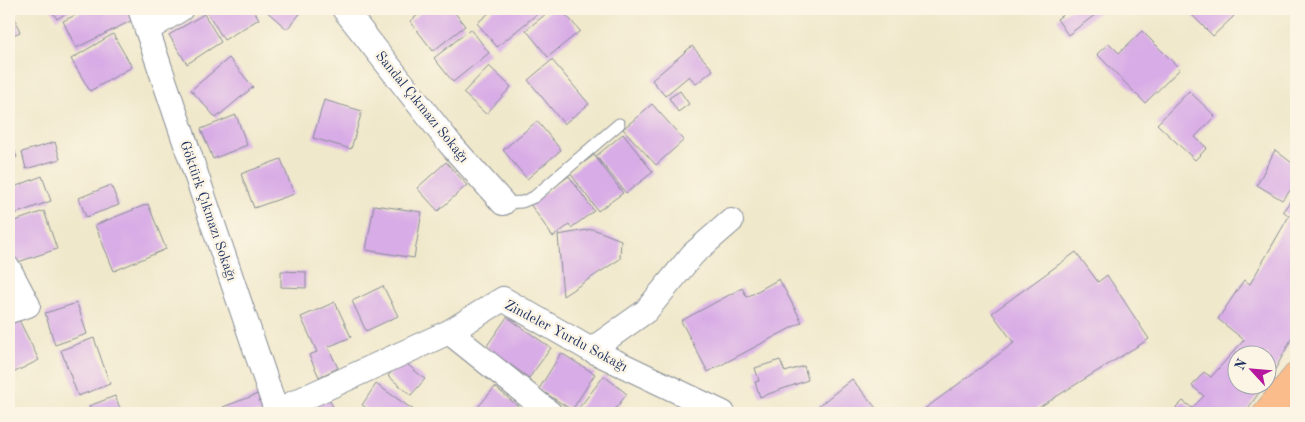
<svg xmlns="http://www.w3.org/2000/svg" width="1305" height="422" font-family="'Old Standard TT',serif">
<rect width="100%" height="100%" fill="#fcf5e5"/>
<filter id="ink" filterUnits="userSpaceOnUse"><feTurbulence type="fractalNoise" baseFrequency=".02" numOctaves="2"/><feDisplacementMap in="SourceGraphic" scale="10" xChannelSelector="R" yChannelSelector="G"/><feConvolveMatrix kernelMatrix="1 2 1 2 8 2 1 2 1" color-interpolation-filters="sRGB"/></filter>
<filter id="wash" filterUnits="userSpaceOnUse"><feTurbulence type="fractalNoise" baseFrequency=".0096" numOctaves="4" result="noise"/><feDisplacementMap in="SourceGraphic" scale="20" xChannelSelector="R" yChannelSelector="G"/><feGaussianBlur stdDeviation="1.12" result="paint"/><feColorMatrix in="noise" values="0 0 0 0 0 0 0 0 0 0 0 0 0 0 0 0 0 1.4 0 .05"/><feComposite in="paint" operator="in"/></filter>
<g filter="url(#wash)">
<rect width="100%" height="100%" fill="#f0e8cb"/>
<g id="blocks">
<!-- building -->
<path fill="#d8ace6" d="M 51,9 L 73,9 L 57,19 Z
M 88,9 L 132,9 L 137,18 L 76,48 L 63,21 Z
M 212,9 L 253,9 L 259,19 L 224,40 L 207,12 Z
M 264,9 L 304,9 L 287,29 Z
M 426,9 L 452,9 L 465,26 L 433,51 L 410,21 Z
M 494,9 L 543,9 L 497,47 L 477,23 Z
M 552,9 L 561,9 L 580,31 L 548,57 L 526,30 Z
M 1071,9 L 1103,9 L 1068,35 L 1057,19 Z
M 1197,9 L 1227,9 L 1234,16 L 1213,36 L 1192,15 Z
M 204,14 L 221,42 L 187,64 L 169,35 Z
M 14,16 L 20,32 L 9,37 L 9,18 Z
M 471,29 L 489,53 L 453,82 L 434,58 Z
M 1142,31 L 1180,69 L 1145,103 L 1097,54 L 1109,43 L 1119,53 Z
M 113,34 L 132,67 L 90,91 L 71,59 Z
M 692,46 L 713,70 L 696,84 L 689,76 L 665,96 L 652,80 Z
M 229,58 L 253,87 L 216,118 L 191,90 Z
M 552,60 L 589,104 L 564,124 L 528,80 Z
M 489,66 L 511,87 L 486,114 L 463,93 Z
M 680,91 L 689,104 L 678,112 L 669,98 Z
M 1189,91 L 1215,116 L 1195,137 L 1207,148 L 1195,160 L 1157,124 Z
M 324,100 L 362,111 L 351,149 L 313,138 Z
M 652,104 L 684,140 L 656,165 L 623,129 Z
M 236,115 L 247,145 L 213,159 L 201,129 Z
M 537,121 L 561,150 L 527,179 L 503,150 Z
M 623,134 L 653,172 L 626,193 L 596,156 Z
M 9,138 L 17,157 L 9,160 Z
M 55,142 L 60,159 L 26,169 L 22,152 Z
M 1275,150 L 1296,166 L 1296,184 L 1282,200 L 1257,185 Z
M 594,155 L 623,193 L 598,211 L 570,173 Z
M 281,159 L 294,194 L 254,208 L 241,174 Z
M 446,162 L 467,185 L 438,211 L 417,188 Z
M 42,176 L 51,201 L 9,216 L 9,189 Z
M 569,176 L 594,211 L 571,228 L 569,225 L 553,237 L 530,204 Z
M 111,185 L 119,205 L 86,217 L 79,198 Z
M 1296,194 L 1296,330 L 1277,366 L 1268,381 L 1268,354 L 1238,354 L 1238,384 L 1265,384 L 1245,413 L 1171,413 L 1183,401 L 1192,408 L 1204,396 L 1192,386 L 1204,372 L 1211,377 L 1244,340 L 1218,319 L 1244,280 L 1250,284 L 1289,216 L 1283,211 Z
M 148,204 L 166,249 L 114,271 L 95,225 Z
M 374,205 L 422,212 L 414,258 L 366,250 Z
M 44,211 L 57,249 L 9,265 L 9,223 Z
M 593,229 L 621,240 L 620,259 L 563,296 L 558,235 Z
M 1076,252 L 1098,282 L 1107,275 L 1149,339 L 1030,413 L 919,413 L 1014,343 L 992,313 Z
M 281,271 L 306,272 L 306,288 L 281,287 Z
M 779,279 L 802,322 L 708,372 L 681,321 L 742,288 L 747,297 Z
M 383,286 L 398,316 L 366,331 L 352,301 Z
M 335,302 L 351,337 L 328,347 L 338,368 L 319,377 L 309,355 L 317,352 L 301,317 Z
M 77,303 L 87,334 L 55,345 L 45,313 Z
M 507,317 L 551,348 L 529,378 L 486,347 Z
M 19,320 L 39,360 L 9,375 L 9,325 Z
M 94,338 L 110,384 L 78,396 L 61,350 Z
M 561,353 L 595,374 L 572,410 L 539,389 Z
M 402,360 L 425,379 L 411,395 L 388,376 Z
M 780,360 L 785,372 L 804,366 L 808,380 L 760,397 L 755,382 L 759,381 L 755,368 Z
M 604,376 L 627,394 L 612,413 L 575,413 Z
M 852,379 L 880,413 L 810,413 Z
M 376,384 L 418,413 L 374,413 L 362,405 Z
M 495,387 L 519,407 L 514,413 L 473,413 Z
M 258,394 L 265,413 L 225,413 L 223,407 Z
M 115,396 L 122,413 L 92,413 L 89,406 Z
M 329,399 L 336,413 L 298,413 Z
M 1296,402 L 1296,413 L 1287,413 Z"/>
</g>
</g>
<g filter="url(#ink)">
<use href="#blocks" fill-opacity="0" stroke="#868c94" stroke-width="1"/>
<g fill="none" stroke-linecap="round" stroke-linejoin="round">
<defs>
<path id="service" d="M 503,203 L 522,202 L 534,197 L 619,124"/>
<path id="minor" d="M 140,9 L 277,413
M 344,9 L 451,145 L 503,203
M 147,30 L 181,9
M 9,269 L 28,305 L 9,311
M 449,332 L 550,413
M 591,350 L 646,311 L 693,254 L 731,221
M 276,411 L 449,332 L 503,299 L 591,350 L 723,413"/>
<path id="primary" d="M 1267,413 L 1296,377"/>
</defs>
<!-- service casing -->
<use href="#service" stroke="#868c94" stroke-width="13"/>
<!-- minor casing -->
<use href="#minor" stroke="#868c94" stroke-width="26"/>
<!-- primary casing -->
<use href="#primary" stroke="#868c94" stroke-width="29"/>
<!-- service -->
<use href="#service" stroke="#fff" stroke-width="11"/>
<!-- minor -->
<use href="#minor" stroke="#fff" stroke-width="24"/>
<!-- primary -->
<use href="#primary" stroke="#fabc8b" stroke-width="28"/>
</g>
</g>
<g text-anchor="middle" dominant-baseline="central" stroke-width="5" stroke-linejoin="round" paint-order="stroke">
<!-- street labels -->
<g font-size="14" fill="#1b2f5e" stroke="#fcf5e5">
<text transform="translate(422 107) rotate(51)">Sandal Çıkmazı Sokağı</text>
<text transform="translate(208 211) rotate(71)">Göktürk Çıkmazı Sokağı</text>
<text transform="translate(566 336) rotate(28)">Zindeler Yurdu Sokağı</text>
</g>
</g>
<!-- margin -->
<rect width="1305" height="422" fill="none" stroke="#fcf5e5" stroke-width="30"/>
<!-- north arrow -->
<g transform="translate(1252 370) rotate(296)"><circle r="24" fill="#fcf5e5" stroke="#a2a6af"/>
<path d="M0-4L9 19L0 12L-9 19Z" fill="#b5179e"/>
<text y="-8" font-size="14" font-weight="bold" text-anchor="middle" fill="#1b2f5e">N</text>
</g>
</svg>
